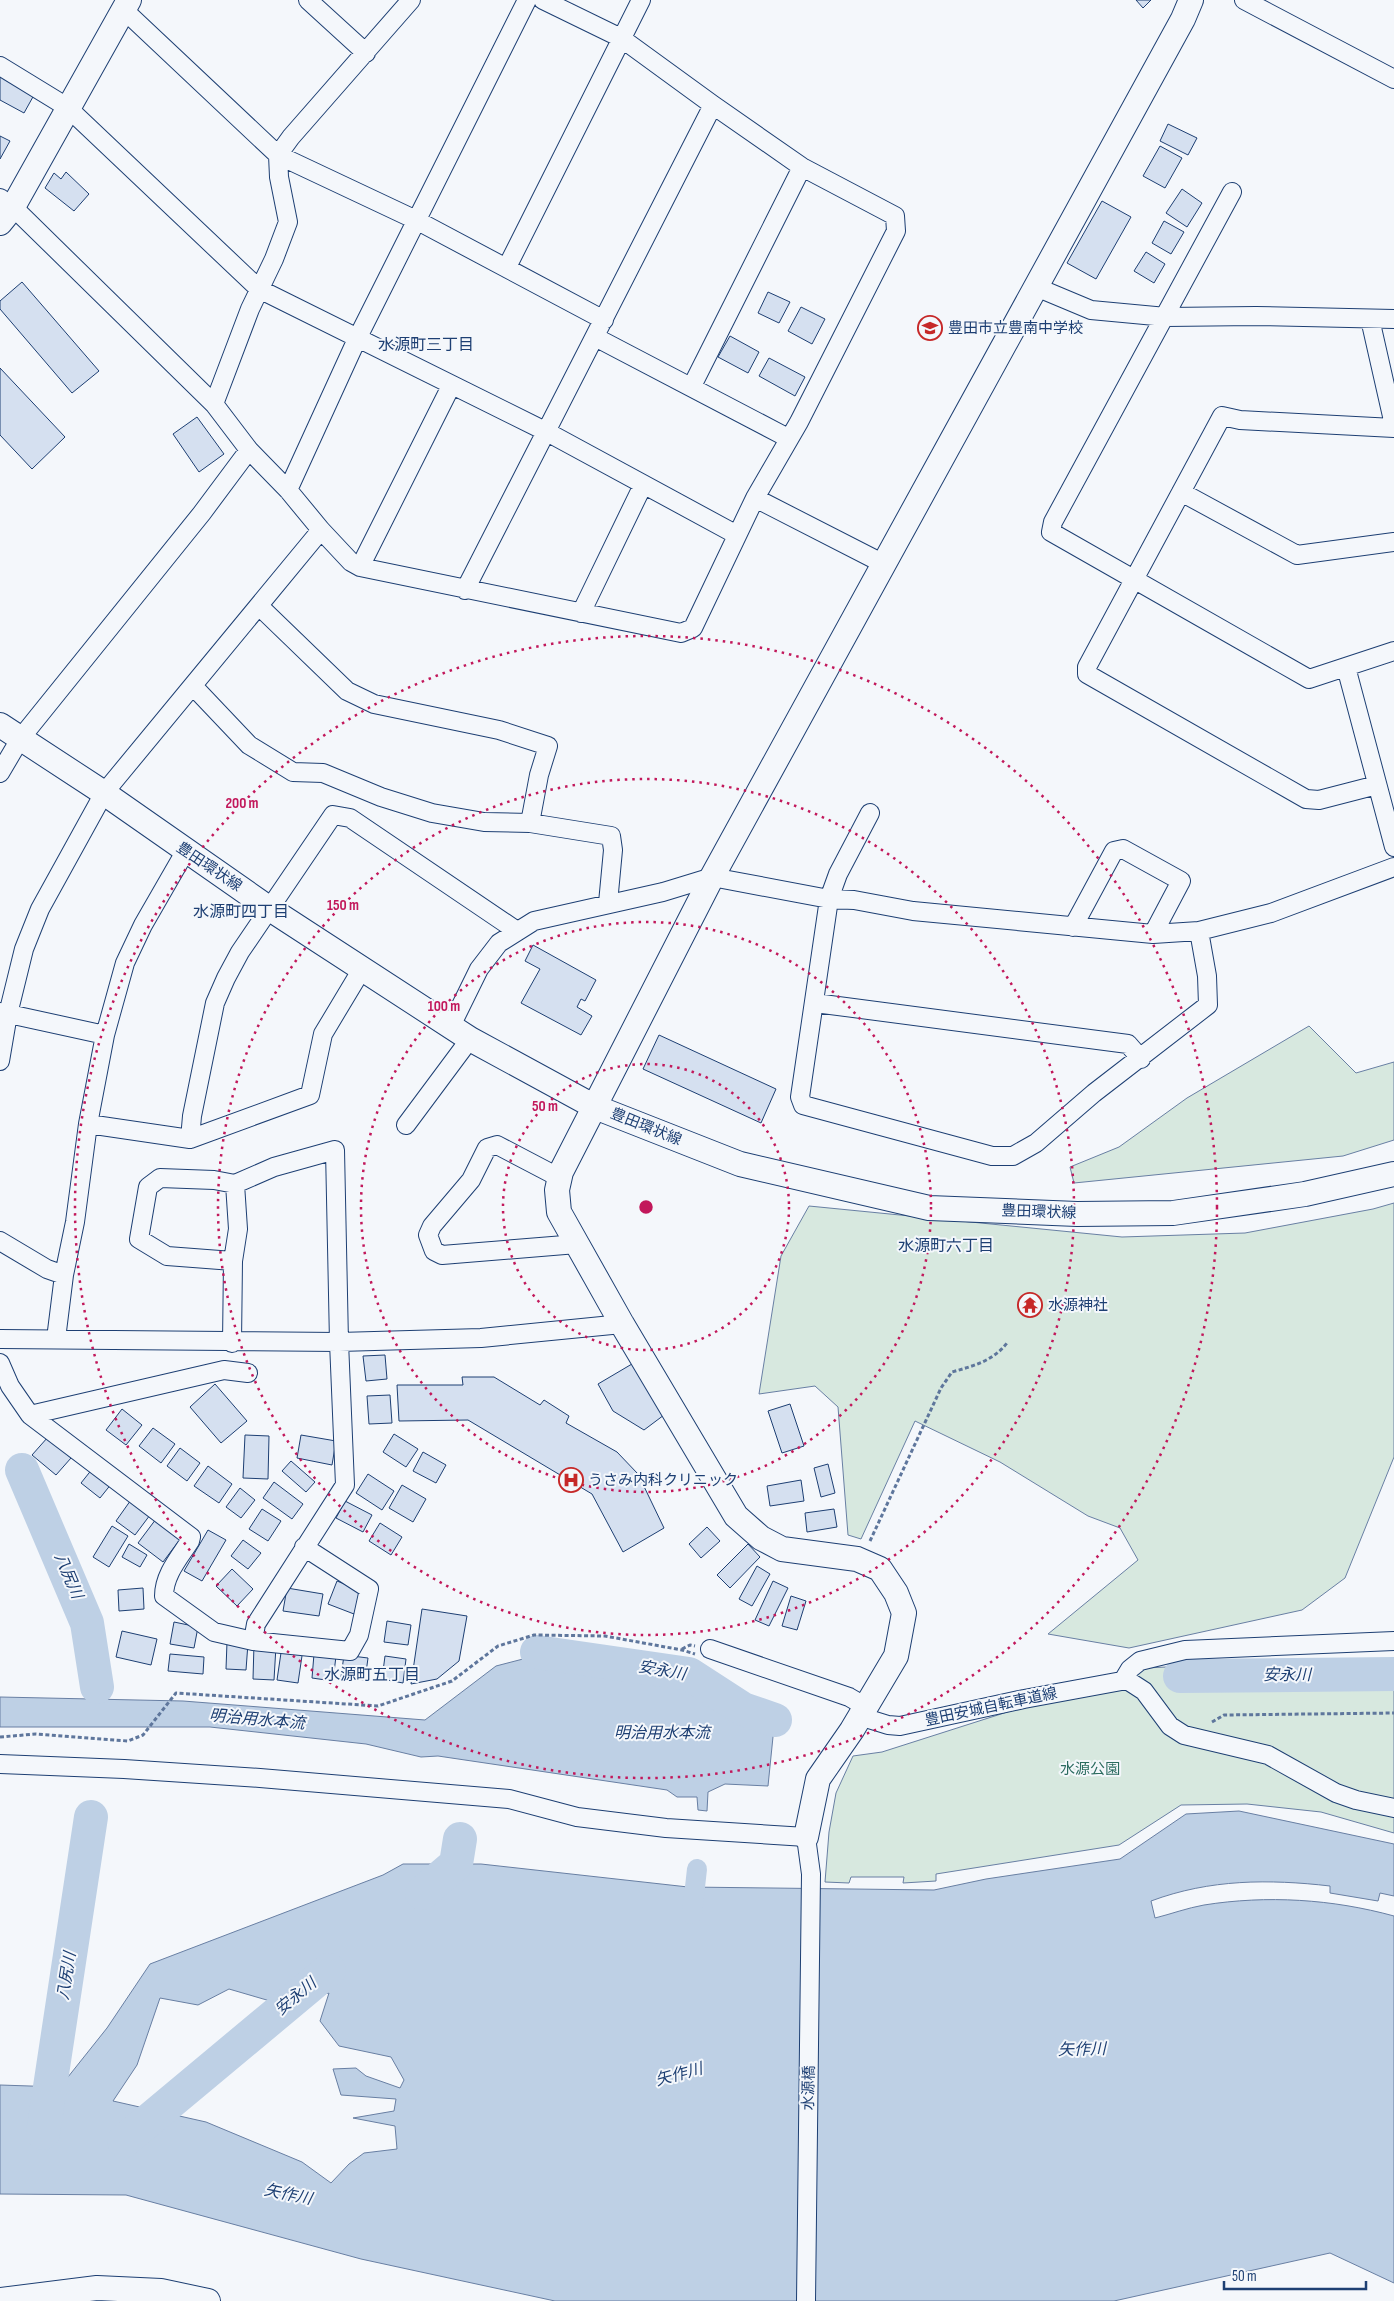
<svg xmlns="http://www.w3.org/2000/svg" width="1394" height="2301" font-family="'Sofia Sans Condensed','Noto Sans JP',sans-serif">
<rect width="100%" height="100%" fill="#f4f7fb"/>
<!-- green -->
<path fill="#d7e8df" stroke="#687fa3" d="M 1309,1026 L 1356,1073 L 1394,1062 L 1394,1140 L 1343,1156 L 1074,1183 L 1070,1167 L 1119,1147 L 1187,1098 Z
M 1394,1203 L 1394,1457 L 1345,1578 L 1302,1610 L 1129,1648 L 1048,1634 L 1138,1560 L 1120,1528 L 1088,1516 L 1000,1462 L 915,1421 L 861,1539 L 848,1535 L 838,1407 L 815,1386 L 759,1394 L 781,1256 L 809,1206 L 1122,1237 L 1245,1233 L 1373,1209 Z
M 1317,1660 L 1394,1665 L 1394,1833 L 1321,1812 L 1247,1804 L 1181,1805 L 1119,1845 L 936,1874 L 936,1881 L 903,1883 L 904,1877 L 851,1877 L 849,1883 L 825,1882 L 829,1832 L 836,1793 L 853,1756 L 882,1752 L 1145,1668 Z"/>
<!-- water -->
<path fill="#bed0e5" stroke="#687fa3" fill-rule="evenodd" d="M 523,1659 L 677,1680 L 698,1686 L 729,1711 L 747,1722 L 774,1727 L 768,1786 L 725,1784 L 708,1792 L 707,1811 L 698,1810 L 697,1797 L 677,1797 L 667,1790 L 438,1756 L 421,1757 L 366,1744 L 210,1727 L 0,1727 L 0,1697 L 183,1701 L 425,1720 L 496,1666 Z
M 1239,1811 L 1394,1844 L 1394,1896 L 1380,1893 L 1378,1901 L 1330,1893 L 1330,1886 C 1269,1879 1210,1879 1151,1901 L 1155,1918 C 1171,1914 1187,1908 1204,1905 C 1267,1895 1332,1899 1394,1916 L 1394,2283 L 1330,2253 L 1114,2301 L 555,2301 L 361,2259 L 126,2195 L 0,2194 L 0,2085 L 60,2087 L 107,2028 L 150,1964 L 383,1875 L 403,1864 L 481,1864 L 688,1887 L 934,1890 L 986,1879 L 1120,1859 L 1186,1814 ZM 229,1989 L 277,2003 L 329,1993 L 320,2021 L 339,2046 L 391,2057 L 404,2080 L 400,2088 L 366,2076 L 356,2068 L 333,2069 L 341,2095 L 396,2099 L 394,2111 L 353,2118 L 395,2126 L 397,2149 L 364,2153 L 349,2164 L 331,2183 L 302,2162 L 206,2122 L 113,2101 L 137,2065 L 160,1998 L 198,2005 Z"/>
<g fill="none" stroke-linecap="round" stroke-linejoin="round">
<!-- canal -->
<path stroke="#bed0e5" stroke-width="20" d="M 692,1914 L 697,1869"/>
<!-- river -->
<path stroke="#bed0e5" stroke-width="34" d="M 22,1470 L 87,1623 L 97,1687
M 537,1652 L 689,1674 L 743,1709 L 775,1720
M 1180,1676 L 1394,1674
M 422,1893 L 456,1864 L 460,1839
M 43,2133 L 91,1817
M 124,2141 L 329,1970"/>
</g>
<!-- building -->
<path fill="#d5e0f0" stroke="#1d3f73" d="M 1136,0 L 1151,0 L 1143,8 Z
M 0,76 L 34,95 L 24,113 L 0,100 Z
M 1168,124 L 1197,138 L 1188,155 L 1160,141 Z
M 0,136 L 10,141 L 0,159 Z
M 1160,146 L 1182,158 L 1165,188 L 1143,176 Z
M 66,172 L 89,194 L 74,211 L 45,188 L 54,173 L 61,179 Z
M 1182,189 L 1202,203 L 1187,227 L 1166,213 Z
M 1102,201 L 1131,217 L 1096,279 L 1067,263 Z
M 1164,221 L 1184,232 L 1171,254 L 1152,243 Z
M 1146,252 L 1165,264 L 1154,283 L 1134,271 Z
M 22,282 L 99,371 L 72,393 L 0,309 L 0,301 Z
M 768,292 L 790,302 L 779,323 L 758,313 Z
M 801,307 L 825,319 L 812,344 L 788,331 Z
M 730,336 L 759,352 L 748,373 L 718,357 Z
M 769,358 L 805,377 L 795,396 L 759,376 Z
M 0,368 L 65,437 L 32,469 L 0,435 Z
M 197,417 L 224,454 L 199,472 L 173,434 Z
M 533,945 L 596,980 L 585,1001 L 581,999 L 577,1007 L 592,1016 L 581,1035 L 521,1003 L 540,969 L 525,961 Z
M 659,1035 L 776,1089 L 761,1123 L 643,1069 Z
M 1027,1301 L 1035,1303 L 1034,1309 L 1025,1307 Z
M 385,1355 L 387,1379 L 366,1381 L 363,1356 Z
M 637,1361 L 664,1415 L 644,1430 L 613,1411 L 598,1384 Z
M 462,1377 L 494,1377 L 540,1405 L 544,1400 L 569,1416 L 566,1423 L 617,1452 L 638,1474 L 664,1528 L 623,1552 L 592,1494 L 468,1420 L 399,1421 L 397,1385 L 463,1385 Z
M 215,1384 L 247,1421 L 221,1443 L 190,1407 Z
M 390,1395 L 392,1423 L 369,1424 L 367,1396 Z
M 790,1404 L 804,1446 L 782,1453 L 768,1411 Z
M 122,1409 L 142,1425 L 126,1445 L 106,1430 Z
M 153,1428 L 175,1444 L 161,1463 L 139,1446 Z
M 394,1434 L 418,1449 L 406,1467 L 383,1452 Z
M 245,1435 L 269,1436 L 268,1479 L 243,1478 Z
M 301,1435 L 336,1441 L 332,1465 L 297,1458 Z
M 48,1437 L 71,1458 L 56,1475 L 32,1455 Z
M 180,1448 L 200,1463 L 187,1481 L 167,1466 Z
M 423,1452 L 446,1465 L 436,1483 L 413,1471 Z
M 291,1461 L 315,1482 L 306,1492 L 282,1471 Z
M 828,1464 L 835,1493 L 821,1497 L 814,1468 Z
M 208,1466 L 232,1484 L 219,1503 L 194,1486 Z
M 93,1468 L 112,1483 L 100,1498 L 81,1483 Z
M 368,1474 L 394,1491 L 382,1510 L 356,1493 Z
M 801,1480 L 804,1501 L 770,1506 L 767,1486 Z
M 274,1482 L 303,1504 L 292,1519 L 263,1498 Z
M 402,1485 L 426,1499 L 413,1522 L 389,1508 Z
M 240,1488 L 255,1500 L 241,1518 L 226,1507 Z
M 133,1497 L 153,1511 L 135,1535 L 116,1521 Z
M 345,1501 L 372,1515 L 363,1532 L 336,1518 Z
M 262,1509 L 281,1521 L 268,1541 L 249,1529 Z
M 834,1509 L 837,1527 L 807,1532 L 805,1513 Z
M 159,1515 L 184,1534 L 163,1562 L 138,1543 Z
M 380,1523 L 402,1537 L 391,1555 L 369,1541 Z
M 112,1526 L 128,1536 L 109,1567 L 93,1557 Z
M 707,1527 L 720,1541 L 701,1558 L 689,1544 Z
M 208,1530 L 226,1540 L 202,1581 L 184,1571 Z
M 243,1540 L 261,1553 L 248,1569 L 231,1556 Z
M 129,1544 L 147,1555 L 140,1567 L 122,1557 Z
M 748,1544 L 760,1557 L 730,1588 L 717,1575 Z
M 757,1566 L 770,1574 L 752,1606 L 739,1599 Z
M 232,1569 L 253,1589 L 237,1606 L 216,1586 Z
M 337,1581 L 362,1591 L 354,1614 L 328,1604 Z
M 773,1581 L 788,1588 L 769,1626 L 755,1620 Z
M 143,1588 L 144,1609 L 119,1611 L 118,1590 Z
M 287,1588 L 323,1594 L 319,1616 L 283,1611 Z
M 791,1596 L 806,1601 L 797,1630 L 782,1626 Z
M 422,1609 L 467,1616 L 459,1661 L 437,1679 L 411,1684 Z
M 387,1621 L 411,1625 L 408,1645 L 384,1642 Z
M 174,1622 L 198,1627 L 194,1648 L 170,1644 Z
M 122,1631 L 157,1639 L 151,1665 L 116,1657 Z
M 227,1642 L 248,1643 L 246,1670 L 226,1669 Z
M 254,1644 L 276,1646 L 274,1680 L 253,1679 Z
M 282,1646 L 303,1649 L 298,1683 L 277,1680 Z
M 170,1654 L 204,1657 L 203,1674 L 168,1671 Z
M 314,1654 L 336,1656 L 333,1681 L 312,1678 Z
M 344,1655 L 368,1658 L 365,1680 L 341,1677 Z
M 385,1656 L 406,1659 L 403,1683 L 382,1679 Z"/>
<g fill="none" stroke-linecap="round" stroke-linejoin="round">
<defs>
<path id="street" d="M 308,0 L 366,53
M 1244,0 L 1394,79
M 124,10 L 278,155 L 416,220 L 604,320
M 0,66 L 67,107 L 259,289 L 547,432 L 737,535
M 1232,192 L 1053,522 L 1051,532 L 1309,679 L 1394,651
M 0,198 L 13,207 L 214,404 L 249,450 L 288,490 L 321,530 L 351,562 L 360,567 L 681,633 L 693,628 L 755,498 L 799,422 L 896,231 L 895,216 L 802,167 L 713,105 L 621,38 L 543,0
M 507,267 L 641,0
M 1036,287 L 1091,310 L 1166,317 L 1256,316 L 1394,319
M 1370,319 L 1394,425
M 595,337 L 788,438
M 692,386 L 802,167
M 214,404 L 250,309 L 274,259 L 288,222 L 279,177 L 278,155 L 291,137 L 411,0
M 288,490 L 357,339 L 527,0
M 1181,492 L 1297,555 L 1394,542
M 755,498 L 884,564
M 360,567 L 451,386
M 465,590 L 713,105
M 259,606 L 347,691 L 374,704 L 499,730 L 548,746 L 539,775 L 530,823
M 581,613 L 643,485
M 1346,667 L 1394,847
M 193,686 L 249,745 L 293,772 L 323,773 L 381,797 L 432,813 L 484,822 L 530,823 L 611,836 L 613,850 L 608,903
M 0,773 L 20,739 L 202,513 L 249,450
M 1377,785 L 1319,800 L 1306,799 L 1087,674 L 1087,667 L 1222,416 L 1240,420 L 1394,428
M 870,813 L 838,874 L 829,899 L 800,1097 L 803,1105 L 992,1156 L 1013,1156 L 1036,1143 L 1094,1093 L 1208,1005 L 1207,976 L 1199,931
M 1073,927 L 1114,851 L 1123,849 L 1181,881 L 1153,934
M 815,1003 L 1128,1044 L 1141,1059
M 0,1012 L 105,1035
M 451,1026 L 479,969 L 499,943 L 534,921 L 663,892 L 712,877 L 829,899 L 854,900 L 913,911 L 1153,934 L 1199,931 L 1271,913 L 1394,867
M 0,1061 L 8,1014 L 24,949 L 40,909 L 104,793 L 321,530
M 88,1124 L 190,1139 L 310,1095 L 323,1034 L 362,969
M 406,1125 L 470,1039
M 190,1139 L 192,1116 L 215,1003 L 226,978 L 240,952 L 333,815 L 350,818 L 517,931
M 560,1178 L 497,1145 L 487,1148 L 471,1180 L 432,1226 L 428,1235 L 434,1251 L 442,1255 L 577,1244
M 0,1241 L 47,1269 L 64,1275
M 233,1261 L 238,1229 L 235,1184
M 0,1339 L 339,1342 L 481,1338 L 622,1324
M 56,1339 L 64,1275 L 75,1222 L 88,1124 L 105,1035 L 125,963 L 143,925 L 185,852
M 0,1363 L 10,1386 L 30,1415 L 191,1537 L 190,1541 C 179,1558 164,1575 164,1596 L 214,1632 L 253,1641 L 256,1624 L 345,1485 L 339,1342 L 335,1150 L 274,1167 L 235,1184 L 214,1180 L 160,1178 L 148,1187 L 139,1239 L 167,1256 L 233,1261 L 232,1343
M 30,1415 L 224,1370 L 248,1373
M 253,1641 L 350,1651 L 359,1635 L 369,1589 L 304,1547
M 710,1649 L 849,1697 L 866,1707
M 1124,1679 L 1130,1669 L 1140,1661 L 1185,1650 L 1394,1641
M 859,1716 L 888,1725 L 900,1726 L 1024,1699 L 1127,1680 L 1144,1691 L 1170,1726 L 1184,1735 L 1268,1755 L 1336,1793 L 1356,1800 L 1394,1808
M 0,1764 L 124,1769 L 260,1778 L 509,1799 L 577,1817 L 666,1828 L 806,1837 L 811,1874 L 806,2301"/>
<path id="secondary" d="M 0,223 L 13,207 L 129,0
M 0,725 L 104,793 L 270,909 L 470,1039 L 595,1107 L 740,1164 L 929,1208 L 1077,1214 L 1173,1213 L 1305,1194 L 1394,1174
M 806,1837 L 818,1779 L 852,1730 L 896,1656 L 904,1613 L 896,1593 L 880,1569 L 857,1559 L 782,1549 L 761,1538 L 736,1516 L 622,1324 L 559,1212 L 557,1190 L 561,1172 L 712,877 L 1183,19 L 1191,0
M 0,2300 L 97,2288 L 161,2291 L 208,2301"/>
</defs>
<!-- street casing -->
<use href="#street" stroke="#1d3f73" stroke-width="20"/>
<!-- secondary casing -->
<use href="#secondary" stroke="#1d3f73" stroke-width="26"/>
<!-- path -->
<path stroke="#5e769c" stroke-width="3" stroke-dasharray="4 2.5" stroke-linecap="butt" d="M 870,1541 L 941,1388 L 952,1372 C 973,1366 993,1361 1007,1343
M 682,1649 L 690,1645 L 695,1646
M 1212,1722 L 1224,1715 L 1394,1713
M 0,1737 L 36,1734 L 128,1741 L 143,1735 L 176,1693 L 378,1706 L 452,1681 L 498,1646 L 534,1635 L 605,1636 L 682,1650 L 695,1654"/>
<!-- street -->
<use href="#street" stroke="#f4f7fb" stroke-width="18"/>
<!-- secondary -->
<use href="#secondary" stroke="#f4f7fb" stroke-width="24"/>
</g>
<!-- distance rings -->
<g fill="none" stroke="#c2185b" stroke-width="2.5" stroke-dasharray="2.5 5">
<circle cx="646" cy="1207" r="143"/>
<circle cx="646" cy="1207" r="285"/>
<circle cx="646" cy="1207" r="428"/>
<circle cx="646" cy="1207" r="571"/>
</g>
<!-- icons -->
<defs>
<symbol id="school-ring" viewBox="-11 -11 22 22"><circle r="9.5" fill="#f4f7fb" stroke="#c62828" stroke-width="1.5"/><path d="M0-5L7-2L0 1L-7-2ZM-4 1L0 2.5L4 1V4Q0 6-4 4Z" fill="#c62828"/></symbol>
<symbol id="temple-ring" viewBox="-11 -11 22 22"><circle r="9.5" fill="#f4f7fb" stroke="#c62828" stroke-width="1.5"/><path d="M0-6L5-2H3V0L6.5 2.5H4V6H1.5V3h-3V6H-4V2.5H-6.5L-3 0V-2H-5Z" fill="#c62828"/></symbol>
<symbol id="hospital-ring" viewBox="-11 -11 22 22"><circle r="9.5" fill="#f4f7fb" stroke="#c62828" stroke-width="1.5"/><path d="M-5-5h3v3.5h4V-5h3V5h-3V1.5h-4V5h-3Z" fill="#c62828"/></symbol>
</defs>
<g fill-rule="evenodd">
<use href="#school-ring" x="916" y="314" width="28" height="28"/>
<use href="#temple-ring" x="1016" y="1291" width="28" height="28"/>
<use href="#hospital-ring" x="557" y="1466" width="28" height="28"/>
</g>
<g text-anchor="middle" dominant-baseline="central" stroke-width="4" stroke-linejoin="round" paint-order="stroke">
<!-- poi labels -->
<g font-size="15" fill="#1d3f73" stroke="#f4f7fb" text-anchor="start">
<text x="948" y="328">豊田市立豊南中学校</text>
<text x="1048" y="1305">水源神社</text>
<text x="588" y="1480">うさみ内科クリニック</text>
</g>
<!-- street labels -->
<g font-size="15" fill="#1d3f73" stroke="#f4f7fb">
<text transform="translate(209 867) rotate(34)">豊田環状線</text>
<text transform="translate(646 1127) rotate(22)">豊田環状線</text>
<text transform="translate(1039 1212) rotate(2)">豊田環状線</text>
<text transform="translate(991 1707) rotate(-12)">豊田安城自転車道線</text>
<text transform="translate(809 2088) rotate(-89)">水源橋</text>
</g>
<!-- park labels -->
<g font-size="15" fill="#2c6c60" stroke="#f4f7fb">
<text x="1090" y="1769">水源公園</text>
</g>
<!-- neighbourhood labels -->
<g font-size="16" fill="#1d3f73" stroke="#f4f7fb">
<text x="426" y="345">水源町三丁目</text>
<text x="241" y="912">水源町四丁目</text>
<text x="946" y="1246">水源町六丁目</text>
<text x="372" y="1675">水源町五丁目</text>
</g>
<!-- water labels -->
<g font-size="16" font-style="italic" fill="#1d3f73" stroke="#f4f7fb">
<text transform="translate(68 1576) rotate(67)">八尻川</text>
<text transform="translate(662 1671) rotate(10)">安永川</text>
<text x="1287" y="1675">安永川</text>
<text transform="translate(257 1720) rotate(5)">明治用水本流</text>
<text x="662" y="1733">明治用水本流</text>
<text transform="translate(67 1976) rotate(-81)">八尻川</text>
<text transform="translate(296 1997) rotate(-40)">安永川</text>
<text transform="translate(1082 2050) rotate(-1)">矢作川</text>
<text transform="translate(679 2075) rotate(-15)">矢作川</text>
<text transform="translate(288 2195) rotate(12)">矢作川</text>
</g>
</g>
<circle cx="646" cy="1207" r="8" fill="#c2185b" stroke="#f4f7fb" stroke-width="2.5"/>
<g font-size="15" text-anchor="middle" font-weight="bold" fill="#c2185b" stroke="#f4f7fb" stroke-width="4" stroke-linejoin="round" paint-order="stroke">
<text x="242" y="808">200 m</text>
<text x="343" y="910">150 m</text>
<text x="444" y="1011">100 m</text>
<text x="545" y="1111">50 m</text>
</g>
<!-- scale -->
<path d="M1224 2281v8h142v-8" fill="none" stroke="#1d3f73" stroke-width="2.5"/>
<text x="1232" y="2281" font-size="15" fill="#1d3f73" stroke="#f4f7fb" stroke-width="4" paint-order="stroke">50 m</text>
</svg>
